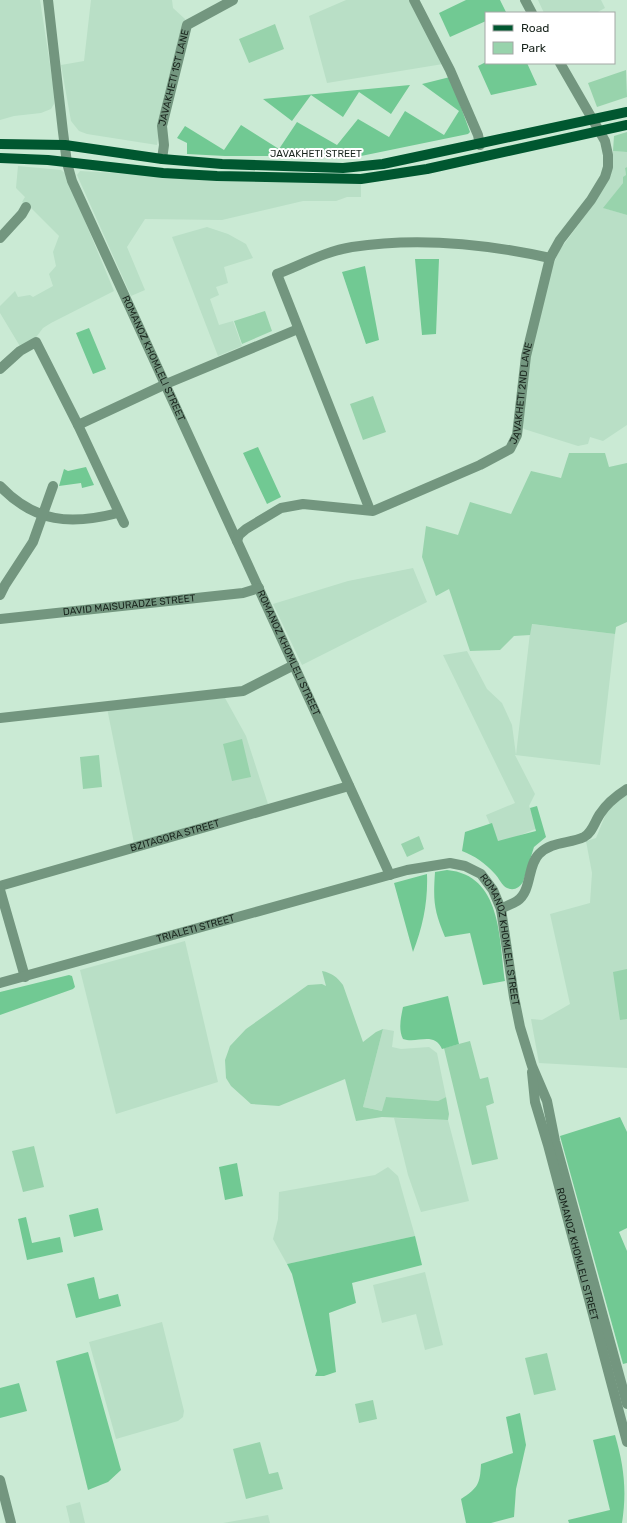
<svg xmlns="http://www.w3.org/2000/svg" width="627" height="1523" font-family="Rubik,sans-serif">
<rect width="100%" height="100%" fill="#caead4"/>
<!-- built -->
<path fill="#b9dfc6" d="M 0,0 L 40,0 L 55,97 L 54,104 L 51,109 L 41,113 L 14,116 L 0,120 Z
M 91,0 L 172,0 L 173,8 L 185,19 L 160,125 L 157,145 L 87,134 L 79,131 L 71,121 L 61,65 L 84,61 Z
M 346,0 L 409,0 L 443,64 L 327,83 L 309,16 Z
M 538,0 L 601,0 L 605,8 L 596,13 L 544,13 Z
M 613,151 L 627,152 L 627,167 L 625,168 L 626,175 L 623,183 L 604,208 L 627,215 L 627,425 L 603,441 L 590,437 L 588,444 L 578,446 L 524,429 L 521,425 L 530,357 L 552,267 L 559,251 L 590,209 L 612,165 Z
M 18,166 L 61,170 L 65,173 L 114,291 L 51,323 L 43,328 L 34,340 L 21,348 L 0,313 L 0,306 L 15,291 L 18,297 L 30,295 L 33,297 L 53,286 L 49,274 L 56,266 L 53,252 L 59,236 L 30,207 L 22,202 L 25,197 L 16,188 Z
M 80,171 L 239,180 L 361,183 L 361,197 L 347,197 L 336,201 L 303,201 L 222,220 L 145,219 L 127,247 L 145,290 L 131,296 L 77,175 Z
M 207,227 L 228,234 L 246,244 L 253,258 L 224,267 L 228,283 L 216,287 L 219,295 L 210,299 L 219,325 L 233,321 L 242,346 L 218,356 L 172,237 Z
M 413,568 L 427,602 L 302,665 L 273,604 L 348,581 Z
M 531,624 L 615,634 L 600,765 L 515,755 L 535,794 L 529,806 L 538,828 L 498,844 L 486,815 L 515,803 L 443,655 L 467,651 L 487,689 L 502,703 L 512,725 L 516,755 Z
M 225,698 L 246,736 L 268,804 L 134,843 L 107,708 Z
M 627,794 L 627,1068 L 539,1063 L 531,1019 L 542,1020 L 570,1004 L 550,914 L 590,903 L 592,873 L 586,841 L 596,838 L 610,804 Z
M 185,941 L 218,1082 L 116,1114 L 80,970 Z
M 383,1029 L 394,1031 L 392,1047 L 401,1049 L 429,1047 L 437,1053 L 446,1097 L 438,1101 L 386,1097 L 383,1111 L 363,1107 Z
M 394,1118 L 448,1120 L 469,1201 L 421,1212 L 408,1175 Z
M 388,1167 L 398,1176 L 415,1236 L 287,1264 L 273,1239 L 278,1219 L 279,1192 L 375,1175 Z
M 425,1272 L 443,1345 L 425,1350 L 416,1314 L 382,1323 L 373,1285 Z
M 162,1322 L 184,1411 L 183,1417 L 178,1421 L 116,1439 L 89,1342 Z
M 80,1502 L 85,1523 L 70,1523 L 66,1506 Z
M 268,1515 L 270,1523 L 223,1523 Z"/>
<!-- green -->
<path fill="#98d3ac" d="M 275,24 L 284,49 L 249,63 L 239,39 Z
M 626,70 L 627,97 L 597,107 L 588,83 Z
M 627,132 L 627,152 L 613,151 L 614,136 Z
M 627,167 L 627,215 L 603,208 L 623,183 L 623,177 L 626,175 L 625,168 Z
M 265,311 L 272,331 L 242,344 L 234,321 Z
M 373,396 L 386,432 L 363,440 L 350,404 Z
M 569,453 L 605,453 L 609,467 L 627,463 L 627,622 L 616,627 L 615,634 L 532,624 L 530,635 L 514,636 L 500,650 L 470,651 L 449,589 L 436,596 L 422,557 L 426,526 L 458,535 L 470,502 L 511,514 L 531,471 L 561,478 Z
M 242,739 L 251,777 L 232,781 L 223,744 Z
M 99,755 L 102,787 L 83,789 L 80,757 Z
M 419,836 L 424,849 L 407,857 L 401,844 Z
M 627,969 L 627,1019 L 620,1020 L 613,972 Z
M 322,971 C 332,973 337,977 343,985 L 363,1042 L 376,1032 L 383,1029 L 363,1107 L 382,1111 L 386,1097 L 438,1101 L 446,1097 L 449,1114 L 448,1120 L 382,1117 L 356,1121 L 345,1079 L 279,1106 L 251,1104 L 231,1086 L 226,1078 L 225,1060 L 230,1046 L 246,1029 L 308,985 L 322,984 L 326,986 Z
M 470,1041 L 480,1079 L 488,1077 L 494,1103 L 486,1106 L 498,1159 L 472,1165 L 444,1048 Z
M 34,1146 L 44,1187 L 23,1192 L 12,1151 Z
M 547,1353 L 556,1390 L 534,1395 L 525,1358 Z
M 373,1400 L 377,1419 L 359,1423 L 355,1404 Z
M 260,1442 L 269,1474 L 278,1472 L 283,1489 L 246,1499 L 233,1449 Z"/>
<!-- forest -->
<path fill="#71c993" d="M 466,0 L 500,0 L 506,12 L 486,13 L 486,21 L 450,37 L 439,13 Z
M 486,62 L 527,63 L 537,85 L 491,95 L 478,66 Z
M 450,77 L 470,132 L 468,134 L 361,156 L 225,156 L 187,154 L 187,143 L 177,138 L 185,126 L 224,150 L 241,125 L 279,149 L 297,122 L 337,145 L 358,119 L 389,137 L 405,111 L 444,135 L 459,111 L 422,84 Z
M 410,85 L 391,114 L 359,92 L 343,117 L 311,95 L 292,121 L 263,99 Z
M 415,259 L 439,259 L 436,334 L 422,335 Z
M 365,266 L 379,340 L 366,344 L 342,272 Z
M 89,328 L 106,369 L 93,374 L 76,333 Z
M 258,447 L 281,497 L 267,504 L 243,453 Z
M 86,467 L 94,485 L 82,488 L 81,483 L 59,486 L 64,469 L 68,471 Z
M 537,806 L 546,837 L 534,847 L 523,882 C 519,888 514,891 507,888 C 502,886 499,878 495,874 C 485,863 475,856 462,851 L 465,832 L 492,823 L 498,841 L 536,831 L 530,808 Z
M 447,870 C 502,875 499,939 505,981 L 483,985 L 470,933 L 445,937 C 434,910 433,902 435,872 Z
M 427,874 C 428,902 423,926 413,952 L 394,883 Z
M 69,975 L 72,976 L 75,987 L 73,989 L 0,1015 L 0,992 Z
M 448,996 L 459,1044 L 442,1049 C 434,1031 417,1044 403,1039 C 398,1029 401,1017 403,1007 Z
M 620,1117 L 627,1132 L 627,1228 L 619,1232 L 627,1251 L 627,1363 L 623,1364 L 560,1136 Z
M 237,1163 L 243,1196 L 225,1200 L 219,1167 Z
M 98,1208 L 103,1230 L 74,1237 L 69,1215 Z
M 26,1217 L 32,1243 L 60,1237 L 63,1252 L 27,1260 L 18,1219 Z
M 415,1236 L 422,1265 L 352,1283 L 356,1303 L 329,1313 L 336,1372 L 324,1376 L 315,1376 L 317,1371 L 292,1274 L 287,1264 Z
M 94,1277 L 99,1299 L 118,1294 L 121,1306 L 76,1318 L 67,1284 Z
M 88,1352 L 121,1470 L 108,1482 L 88,1490 L 56,1361 Z
M 19,1383 L 27,1411 L 0,1418 L 0,1388 Z
M 520,1413 L 526,1445 L 516,1489 L 514,1517 L 491,1523 L 466,1523 L 461,1499 C 478,1488 480,1484 481,1464 L 513,1453 L 506,1417 Z
M 615,1435 C 624,1466 627,1491 622,1523 L 569,1523 L 568,1520 L 610,1510 L 593,1440 Z"/>
<g fill="none" stroke-linecap="round" stroke-linejoin="round">
<!-- minor -->
<g stroke="#73967f" stroke-width="10">
<path id="s1" d="M 48,0 L 63,132 L 67,163 L 72,181 L 390,875"/>
<path d="M 414,0 L 450,70 L 478,135 L 480,145"/>
<path d="M 525,0 L 532,13"/>
<path id="s2" d="M 162,159 L 164,145 L 162,126 L 187,25 L 233,0"/>
<path d="M 0,238 L 22,214 L 26,207"/>
<path d="M 0,369 L 20,351 L 36,342 L 78,425 L 124,523"/>
<path d="M 78,425 L 166,384 L 298,329"/>
<path d="M 0,486 C 35,523 71,525 118,513"/>
<path d="M 370,510 L 277,274 C 301,265 326,251 352,247 C 416,237 487,244 550,258"/>
<path id="s3" d="M 237,541 L 239,535 L 246,529 L 281,508 L 303,504 L 373,511 L 480,465 L 510,449 L 517,435 L 526,356 L 550,258 L 560,240 L 591,200 L 605,177 L 608,167 L 608,155 L 605,141 L 560,63"/>
<path d="M 0,595 L 5,585 L 33,542 L 53,486"/>
<path id="s4" d="M 0,619 L 243,593 L 259,588"/>
<path d="M 0,718 L 243,691 L 294,665"/>
<path id="s5" d="M 0,886 L 349,786"/>
<path d="M 0,890 L 25,977"/>
<path d="M 501,909 C 506,906 512,904 517,901 C 532,891 527,866 539,854 C 552,841 569,844 584,837 C 592,833 595,821 600,814 C 607,803 616,796 627,789"/>
<path id="s6" d="M 0,983 L 407,870 L 450,863 L 465,866 L 481,874 L 493,890 L 501,909 L 514,997 L 520,1027 L 532,1066 L 547,1101 L 555,1141 L 627,1404"/>
<path id="s7" d="M 532,1072 L 535,1102 L 548,1145 L 627,1442"/>
<path d="M 0,1480 L 11,1523"/>
</g>
<!-- major -->
<path stroke="#005730" stroke-width="10" d="M 0,144 L 65,145 L 162,159 L 222,164 L 343,168 L 383,164 L 627,112
M 0,158 L 48,160 L 163,173 L 217,176 L 361,179 L 427,169 L 627,125"/>
</g>
<g text-anchor="middle" dominant-baseline="central" stroke-width="4" stroke-linejoin="round" paint-order="stroke">
<!-- street labels -->
<g font-size="10" fill="#19251d" stroke="#fff">
<text stroke="none"><textPath href="#s2" startOffset="83">JAVAKHETI 1ST LANE</textPath></text>
<text x="316" y="154">JAVAKHETI STREET</text>
<text stroke="none"><textPath href="#s1" startOffset="378">ROMANOZ KHOMLELI STREET</textPath></text>
<text stroke="none"><textPath href="#s3" startOffset="357">JAVAKHETI 2ND LANE</textPath></text>
<text stroke="none"><textPath href="#s4" startOffset="130">DAVID MAISURADZE STREET</textPath></text>
<text stroke="none"><textPath href="#s1" startOffset="702">ROMANOZ KHOMLELI STREET</textPath></text>
<text stroke="none"><textPath href="#s5" startOffset="182">BZITAGORA STREET</textPath></text>
<text stroke="none"><textPath href="#s6" startOffset="203">TRIALETI STREET</textPath></text>
<text stroke="none"><textPath href="#s6" startOffset="569">ROMANOZ KHOMLELI STREET</textPath></text>
<text stroke="none"><textPath href="#s7" startOffset="188">ROMANOZ KHOMLELI STREET</textPath></text>
</g>
</g>
<!-- legend -->
<rect x="485" y="12" width="130" height="52" fill="#ffffff" stroke="#a3a8a5"/>
<rect x="493" y="25" width="20" height="6" fill="#005730" stroke="#a3a8a5"/>
<text x="521" y="32" font-size="12" fill="#19251d">Road</text>
<rect x="493" y="42" width="20" height="12" fill="#98d3ac" stroke="#a3a8a5"/>
<text x="521" y="52" font-size="12" fill="#19251d">Park</text>
</svg>
